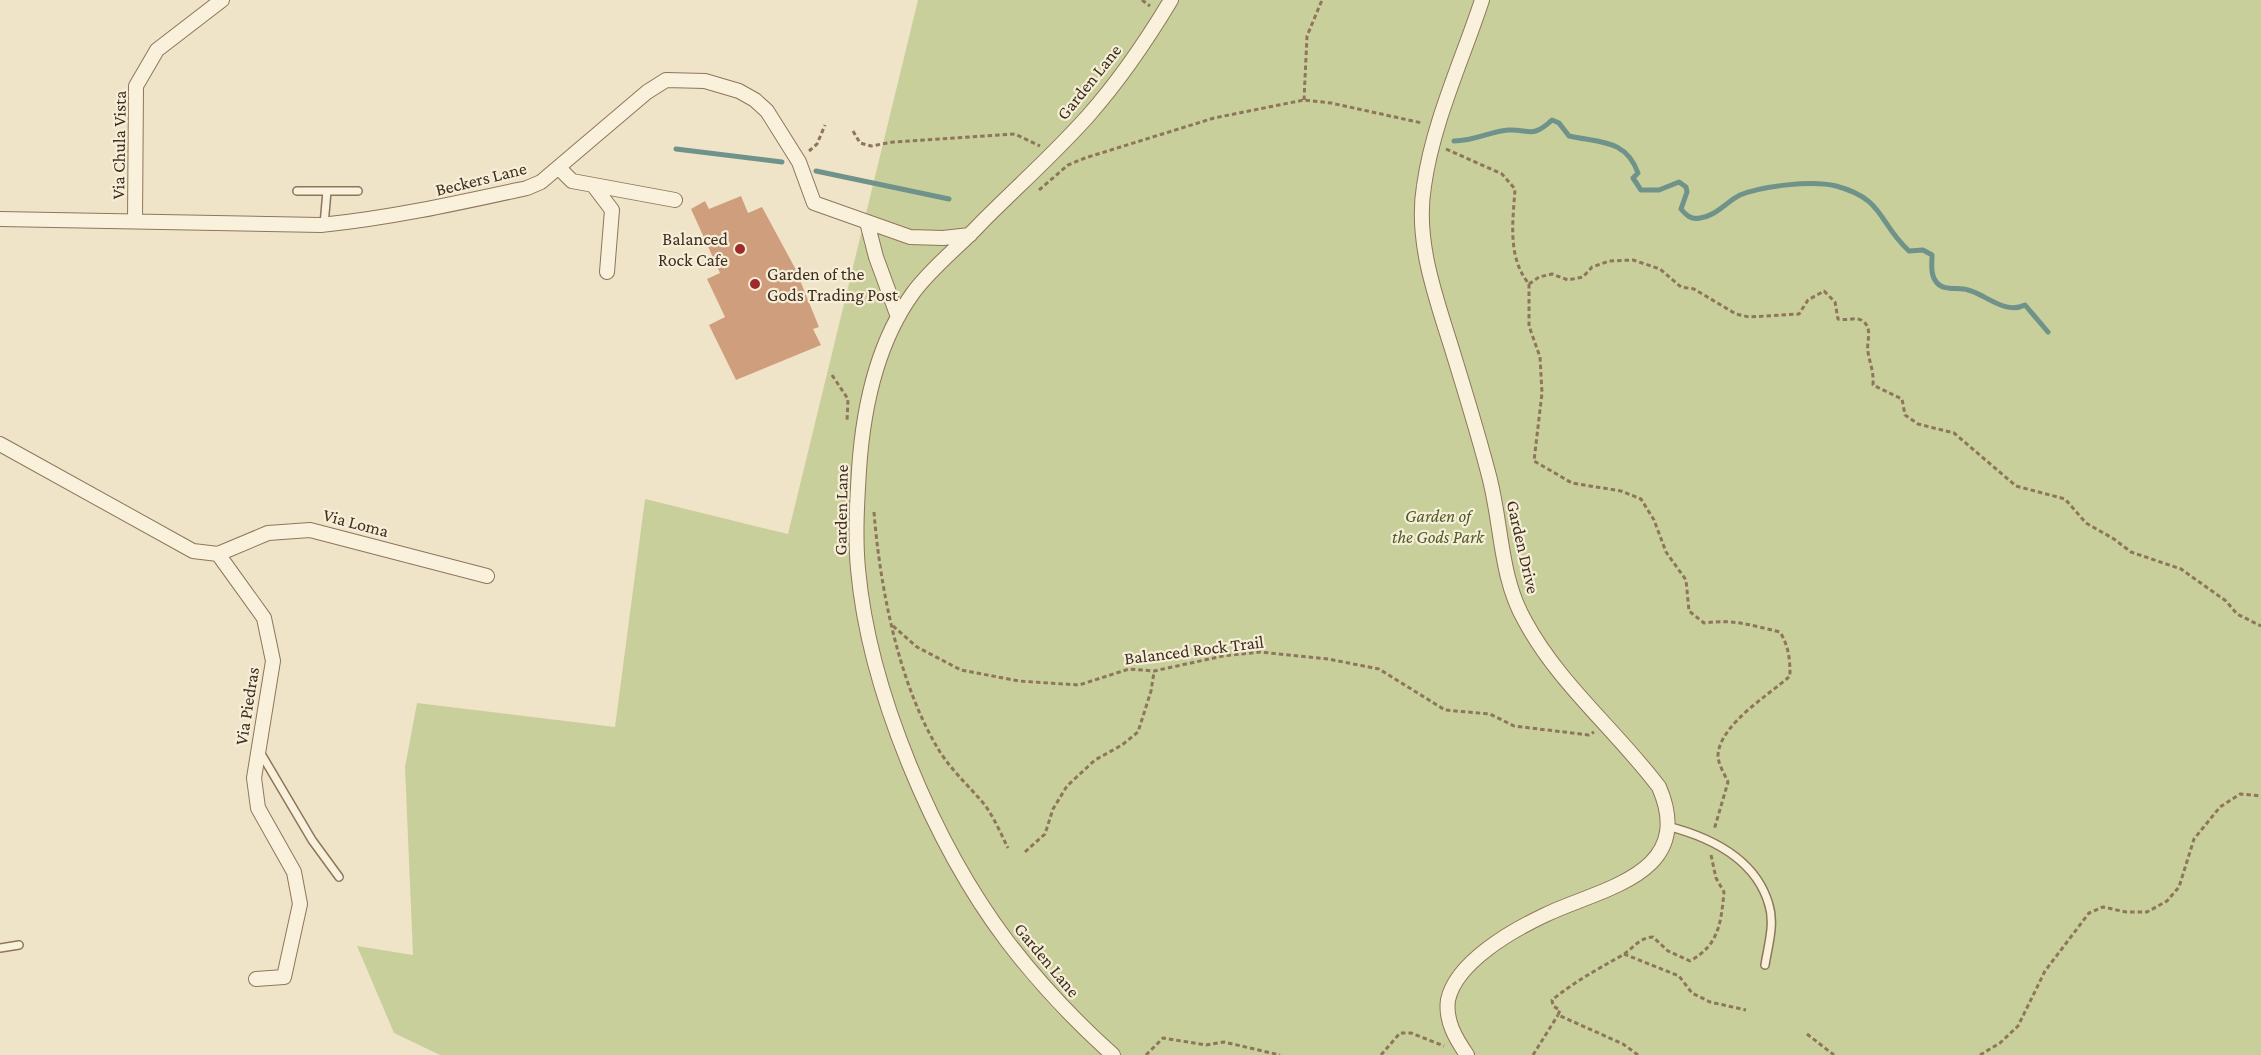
<svg xmlns="http://www.w3.org/2000/svg" width="2261" height="1055" font-family="'Crimson Pro',serif">
<rect width="100%" height="100%" fill="#f0e4c8"/>
<!-- green -->
<path fill="#c9cf9b" d="M 918,0 L 2261,0 L 2261,1055 L 440,1055 L 394,1033 L 357,946 L 413,955 L 405,767 L 417,703 L 615,727 L 645,499 L 788,534 Z"/>
<g fill="none" stroke-linecap="round" stroke-linejoin="round">
<!-- stream -->
<path stroke="#6f938a" stroke-width="5" d="M 1454,141 C 1476,141 1490,131 1509,130 C 1529,129 1532,139 1552,120 L 1559,123 L 1569,136 C 1600,143 1626,139 1638,173 L 1633,178 L 1641,190 L 1659,190 L 1679,182 L 1686,187 L 1687,192 L 1681,209 C 1686,215 1691,220 1700,218 C 1716,216 1726,202 1740,195 C 1762,186 1812,180 1836,186 C 1885,199 1878,223 1909,251 L 1923,250 L 1932,255 C 1932,265 1930,275 1937,283 C 1944,291 1958,287 1968,290 C 1987,295 2005,315 2025,305 L 2048,332
M 676,149 L 782,162
M 816,171 L 949,199"/>
</g>
<!-- building -->
<path fill="#cf9f7d" d="M 741,196 L 748,213 L 762,207 L 795,268 L 819,327 L 813,329 L 821,345 L 736,380 L 709,325 L 725,317 L 707,279 L 720,273 L 691,209 L 705,201 L 709,209 Z"/>
<g fill="none" stroke-linecap="round" stroke-linejoin="round">
<defs>
<path id="lane" d="M 297,191 L 358,191
M 324,225 L 327,191
M 260,752 L 312,840 L 339,877
M 1667,826 C 1710,837 1756,859 1769,905 C 1775,924 1768,946 1765,965
M 0,948 L 19,945"/>
<path id="street" d="M 559,168 L 572,181 L 675,200
M 593,185 L 612,210 L 607,272
M 0,219 L 321,225 C 391,218 458,203 527,188 L 541,182 L 647,92 L 666,80 L 705,81 L 739,91 L 755,100 L 767,111 L 799,162 L 814,203 L 910,237 L 943,238 L 970,235
M 135,221 L 136,86 L 157,50 L 222,0
M 867,222 L 876,257 L 898,317
M 0,444 L 193,551 L 218,554 L 264,618 L 273,661 L 254,778 L 258,808 L 294,872 L 300,904 L 284,977 L 256,979
M 218,554 L 268,533 L 310,530 L 487,576
M 1113,1055 C 1074,1020 1039,983 1007,941 C 934,844 869,691 858,569 C 855,536 857,503 859,470 C 863,409 876,344 913,293 C 932,267 960,246 982,222 C 1017,187 1055,153 1088,116 C 1119,81 1147,40 1171,0
M 1467,1055 C 1456,1039 1445,1021 1448,1000 C 1456,962 1513,930 1545,915 C 1601,888 1697,875 1659,787 C 1616,730 1559,684 1525,621 C 1499,576 1502,521 1488,472 C 1477,430 1464,388 1451,346 C 1435,295 1415,240 1424,186 C 1433,122 1462,61 1482,0"/>
</defs>
<!-- lane casing -->
<use href="#lane" stroke="#8d765c" stroke-width="10"/>
<!-- street casing -->
<use href="#street" stroke="#8d765c" stroke-width="16"/>
<!-- path -->
<path stroke="#8d765c" stroke-width="3" stroke-dasharray="4.5 3" stroke-linecap="butt" d="M 1142,0 L 1150,6
M 1304,100 L 1307,36 L 1322,0
M 853,131 L 860,143 L 871,146 L 893,142 L 1015,134 L 1040,146
M 1446,149 L 1502,174 L 1515,189 C 1513,221 1507,257 1529,284
M 809,151 L 817,144 L 825,125
M 1039,190 L 1068,165 L 1085,158 L 1214,118 L 1304,100 L 1331,103 L 1422,123
M 1529,284 L 1529,326 L 1540,357 L 1542,393 L 1534,461 L 1572,483 L 1621,491 L 1641,499 L 1654,520 L 1666,552 L 1686,580 L 1689,611 L 1704,623 C 1735,619 1750,625 1780,632 C 1789,647 1790,659 1790,676 C 1769,695 1720,724 1718,755 C 1718,764 1724,773 1728,782 L 1714,830
M 1529,284 L 1539,277 L 1552,274 L 1568,280 L 1583,277 L 1592,267 L 1609,261 L 1633,260 L 1660,269 L 1681,287 L 1694,289 L 1736,314 L 1749,317 L 1799,314 L 1808,300 L 1824,291 L 1835,302 L 1838,319 C 1846,321 1855,317 1861,320 C 1874,327 1866,341 1868,352 C 1870,364 1874,372 1873,385 L 1902,399 L 1905,415 L 1918,424 L 1954,433 L 2016,486 L 2065,499 L 2086,523 L 2114,539 L 2131,552 L 2181,569 L 2226,601 L 2237,614 L 2261,626
M 832,375 L 848,399 L 847,421
M 874,512 C 880,588 899,686 940,752 C 953,772 969,786 984,804 C 994,817 1001,834 1008,848
M 893,626 L 917,647 L 961,670 L 1019,681 L 1079,685 L 1129,669 L 1154,671 L 1223,656 L 1260,652 L 1328,659 L 1379,669 L 1445,710 L 1490,714 L 1514,726 L 1589,735 L 1594,732
M 1025,852 L 1045,834 L 1053,809 L 1067,786 L 1095,760 L 1122,745 L 1138,732 L 1151,691 L 1154,672
M 1624,954 L 1679,976 L 1692,993 L 1710,1002 L 1746,1010
M 1807,1034 L 1834,1055
M 1146,1055 L 1163,1038 L 1206,1045 L 1224,1042 L 1280,1055
M 1381,1055 L 1400,1033 L 1411,1033 L 1444,1046
M 1533,1055 L 1558,1015
M 1638,1055 L 1623,1044 L 1558,1015 L 1560,1010 L 1553,1006 L 1552,1000 C 1574,982 1596,970 1621,956 C 1633,949 1638,938 1653,937 L 1668,951 L 1690,961 C 1719,945 1721,923 1724,892 L 1716,878 L 1711,855
M 1980,1055 L 2000,1043 L 2018,1026 L 2045,971 L 2089,913 L 2103,907 L 2126,912 L 2147,912 L 2167,901 L 2179,887 L 2194,839 L 2220,807 L 2240,794 L 2261,796"/>
<!-- lane -->
<use href="#lane" stroke="#faf1dc" stroke-width="7"/>
<!-- street -->
<use href="#street" stroke="#faf1dc" stroke-width="14"/>
</g>
<!-- markers -->
<g fill="#9e2a2b" stroke="#f7eed8" stroke-width="2">
<circle cx="740" cy="249" r="6"/>
<circle cx="755" cy="284" r="6"/>
</g>
<g text-anchor="middle" dominant-baseline="central" stroke-width="4.5" stroke-linejoin="round" paint-order="stroke">
<!-- street labels -->
<g font-size="18" fill="#3d2e20" stroke="#f7eed8">
<text transform="translate(1089 82) rotate(-51)">Garden Lane</text>
<text transform="translate(119 145) rotate(-89)">Via Chula Vista</text>
<text transform="translate(481 179) rotate(-14)">Beckers Lane</text>
<text transform="translate(841 510) rotate(-89)">Garden Lane</text>
<text transform="translate(356 523) rotate(15)">Via Loma</text>
<text transform="translate(1523 547) rotate(77)">Garden Drive</text>
<text transform="translate(1194 650) rotate(-7)">Balanced Rock Trail</text>
<text transform="translate(247 706) rotate(-81)">Via Piedras</text>
<text transform="translate(1047 960) rotate(50)">Garden Lane</text>
</g>
<!-- poi labels -->
<g font-size="18" fill="#3d2e20" stroke="#f7eed8" text-anchor="end">
<text x="728" y="239">Balanced<tspan x="728" dy="21">Rock Cafe</tspan></text>
<text x="767" y="274" text-anchor="start">Garden of the<tspan x="767" dy="21">Gods Trading Post</tspan></text>
</g>
<!-- park labels -->
<g font-size="18" font-style="italic" fill="#4d5a26" stroke="#f7eed8">
<text x="1438" y="516">Garden of<tspan x="1438" dy="21">the Gods Park</tspan></text>
</g>
</g>
</svg>
